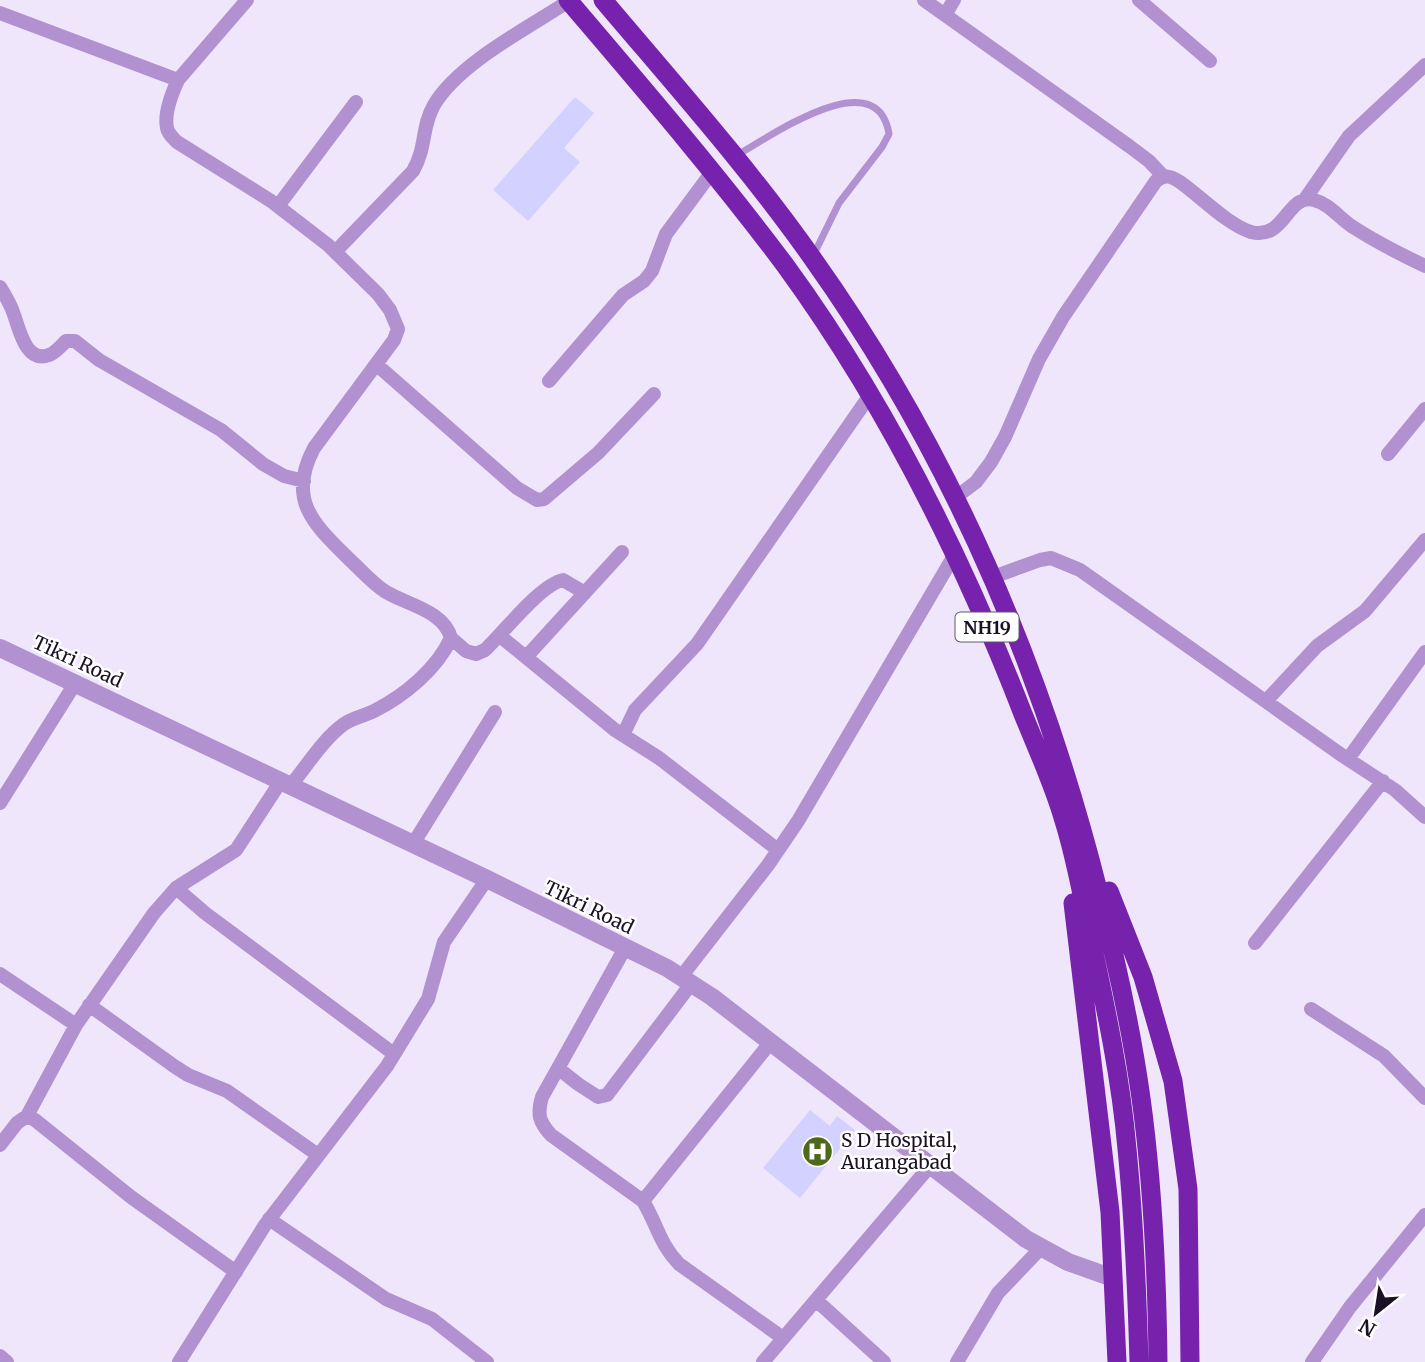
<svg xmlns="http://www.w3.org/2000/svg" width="1425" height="1362" font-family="Merriweather,serif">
<rect width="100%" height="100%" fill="#f0e6fc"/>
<!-- building -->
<path fill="#d3d1ff" d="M 575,97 L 594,113 L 564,148 L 580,162 L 528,221 L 493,190 Z
M 810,1110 L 830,1126 L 837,1116 L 855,1130 L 800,1198 L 763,1168 Z"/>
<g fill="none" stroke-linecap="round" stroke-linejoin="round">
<!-- service -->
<path stroke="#b191d0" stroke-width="7" d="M 737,155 C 770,137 877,60 889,134 L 882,147 L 839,203 L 814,254"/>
<!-- minor -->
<path stroke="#b191d0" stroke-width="14" d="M 247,0 L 178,80 C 172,93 164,114 167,128 C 168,134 173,138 177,142 L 271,201 L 328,245 L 378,294 L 390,310 L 398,329 L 394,340 L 314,448 C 286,501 315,525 350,560 C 362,571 373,584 386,592 C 408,605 444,611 451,638 C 437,669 404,696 374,711 C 364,716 352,718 344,724 C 323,739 307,766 291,785
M 924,0 L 1129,146 L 1149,161 L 1163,176
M 1139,0 L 1210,61
M 0,13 L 178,80
M 945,15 L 954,0
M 1305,199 L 1349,136 L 1425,65
M 278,206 L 356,102
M 335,252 L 413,171 C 427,146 421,128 434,105 C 459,63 528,28 569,1
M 0,287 C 5,295 10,303 13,312 C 19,327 25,364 49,355 C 55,353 61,346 66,341 L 75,341 L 99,360 L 221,430 L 263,464 L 284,476 L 304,481
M 377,365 L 517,488 L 537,500 L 544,499 L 598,453 L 654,394
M 549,381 L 623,295 L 644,281 L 652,271 L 666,234 L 712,172
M 1388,454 L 1425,409
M 956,497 L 976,482 L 991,462 L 1005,437 L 1039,359 L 1063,317 L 1156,181 C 1165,174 1171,176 1180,182 C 1200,196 1228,225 1251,232 C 1285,241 1287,193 1314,200 C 1330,204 1340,219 1353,227 C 1376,242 1400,254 1425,266
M 993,577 L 1040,560 L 1051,558 L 1080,570 L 1343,756 L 1395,790 L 1425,817
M 500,636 L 615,730 L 659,758 L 778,850
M 451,638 L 466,651 L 476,654 L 485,650 C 504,632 540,585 563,580 L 585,593
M 527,656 L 622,552
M 1266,701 L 1317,646 L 1365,611 L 1425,540
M 623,735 L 635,710 L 697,644 L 870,395
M 1348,759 L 1425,652
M 0,803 L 76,682
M 413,844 L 495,712
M 176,888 L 205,913 L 394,1054
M 1255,943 L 1383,781
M 625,948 L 542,1097 C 537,1114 539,1122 551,1135 L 643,1201 C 657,1224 659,1243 679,1264 L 783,1338
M 0,974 L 76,1025
M 681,977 L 768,865 L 798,821 L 955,554
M 89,1005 L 174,1066 L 188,1075 L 227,1091 L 318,1155
M 1311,1009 L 1384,1056 L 1425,1098
M 559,1069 L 578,1084 L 598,1097 L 607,1095 L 691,984
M 27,1116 L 76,1025 L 154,913 L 176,888 L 236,850 L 281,781
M 0,1145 L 17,1123 L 27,1116 L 35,1120 L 131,1197 L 236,1272
M 643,1201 L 770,1043
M 269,1219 L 386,1299 L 432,1319 L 487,1362
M 816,1300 L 884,1362
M 0,1356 L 7,1362
M 179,1362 L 265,1225 L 387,1066 L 428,999 L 444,942 L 487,879
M 763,1362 L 930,1166
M 957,1362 L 998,1293 L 1041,1248
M 1312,1362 L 1350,1307 L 1425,1215"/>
<!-- tertiary -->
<path stroke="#b191d0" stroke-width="18" d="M 0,648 L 487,879 L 667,968 L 712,997 L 1026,1239 L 1068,1262 L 1113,1278"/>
<!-- trunk -->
<path stroke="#7722ad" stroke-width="19" d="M 568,0 C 642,87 717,174 785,265 C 885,402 962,556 1023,714 C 1037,749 1054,785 1064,821 C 1076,859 1083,900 1091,939 C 1106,1009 1121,1079 1127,1149 C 1134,1220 1137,1291 1139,1362
M 603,0 C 674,84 749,168 813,259 C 948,449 1041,664 1098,890 C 1116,959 1131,1027 1141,1098 C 1153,1185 1157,1274 1158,1362
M 1109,891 L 1143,977 L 1173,1081 L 1188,1189 L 1190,1362
M 1073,903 L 1110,1212 L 1117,1362"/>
</g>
<!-- icons -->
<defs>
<symbol id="hospital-disc" viewBox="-11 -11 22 22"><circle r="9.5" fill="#4e691b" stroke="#fff"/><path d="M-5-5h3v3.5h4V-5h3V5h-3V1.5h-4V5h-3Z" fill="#fff"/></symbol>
</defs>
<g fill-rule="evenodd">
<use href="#hospital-disc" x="800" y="1134" width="35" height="35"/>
</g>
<g text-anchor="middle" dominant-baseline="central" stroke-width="5" stroke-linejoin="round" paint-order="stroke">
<!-- shield labels -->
<rect fill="#fff" stroke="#5f5866" stroke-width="2" x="955.5" y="612.5" width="63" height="29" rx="5"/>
<g font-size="18" font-weight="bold" fill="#1b1124">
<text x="987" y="627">NH19</text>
</g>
<!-- street labels -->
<g font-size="19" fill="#1b1124" stroke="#fff">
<text transform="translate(78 661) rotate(25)">Tikri Road</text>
<text transform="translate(589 907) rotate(26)">Tikri Road</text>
</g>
<!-- poi labels -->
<g font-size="19" fill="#1b1124" stroke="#fff" text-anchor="start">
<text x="841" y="1140">S D Hospital,<tspan x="841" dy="22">Aurangabad</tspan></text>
</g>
</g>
<!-- north arrow -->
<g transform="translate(1376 1313) rotate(210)" stroke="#ffffff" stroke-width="5" paint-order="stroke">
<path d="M0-5L12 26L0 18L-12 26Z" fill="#1b1124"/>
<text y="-10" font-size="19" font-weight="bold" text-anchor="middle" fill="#1b1124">N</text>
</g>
</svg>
